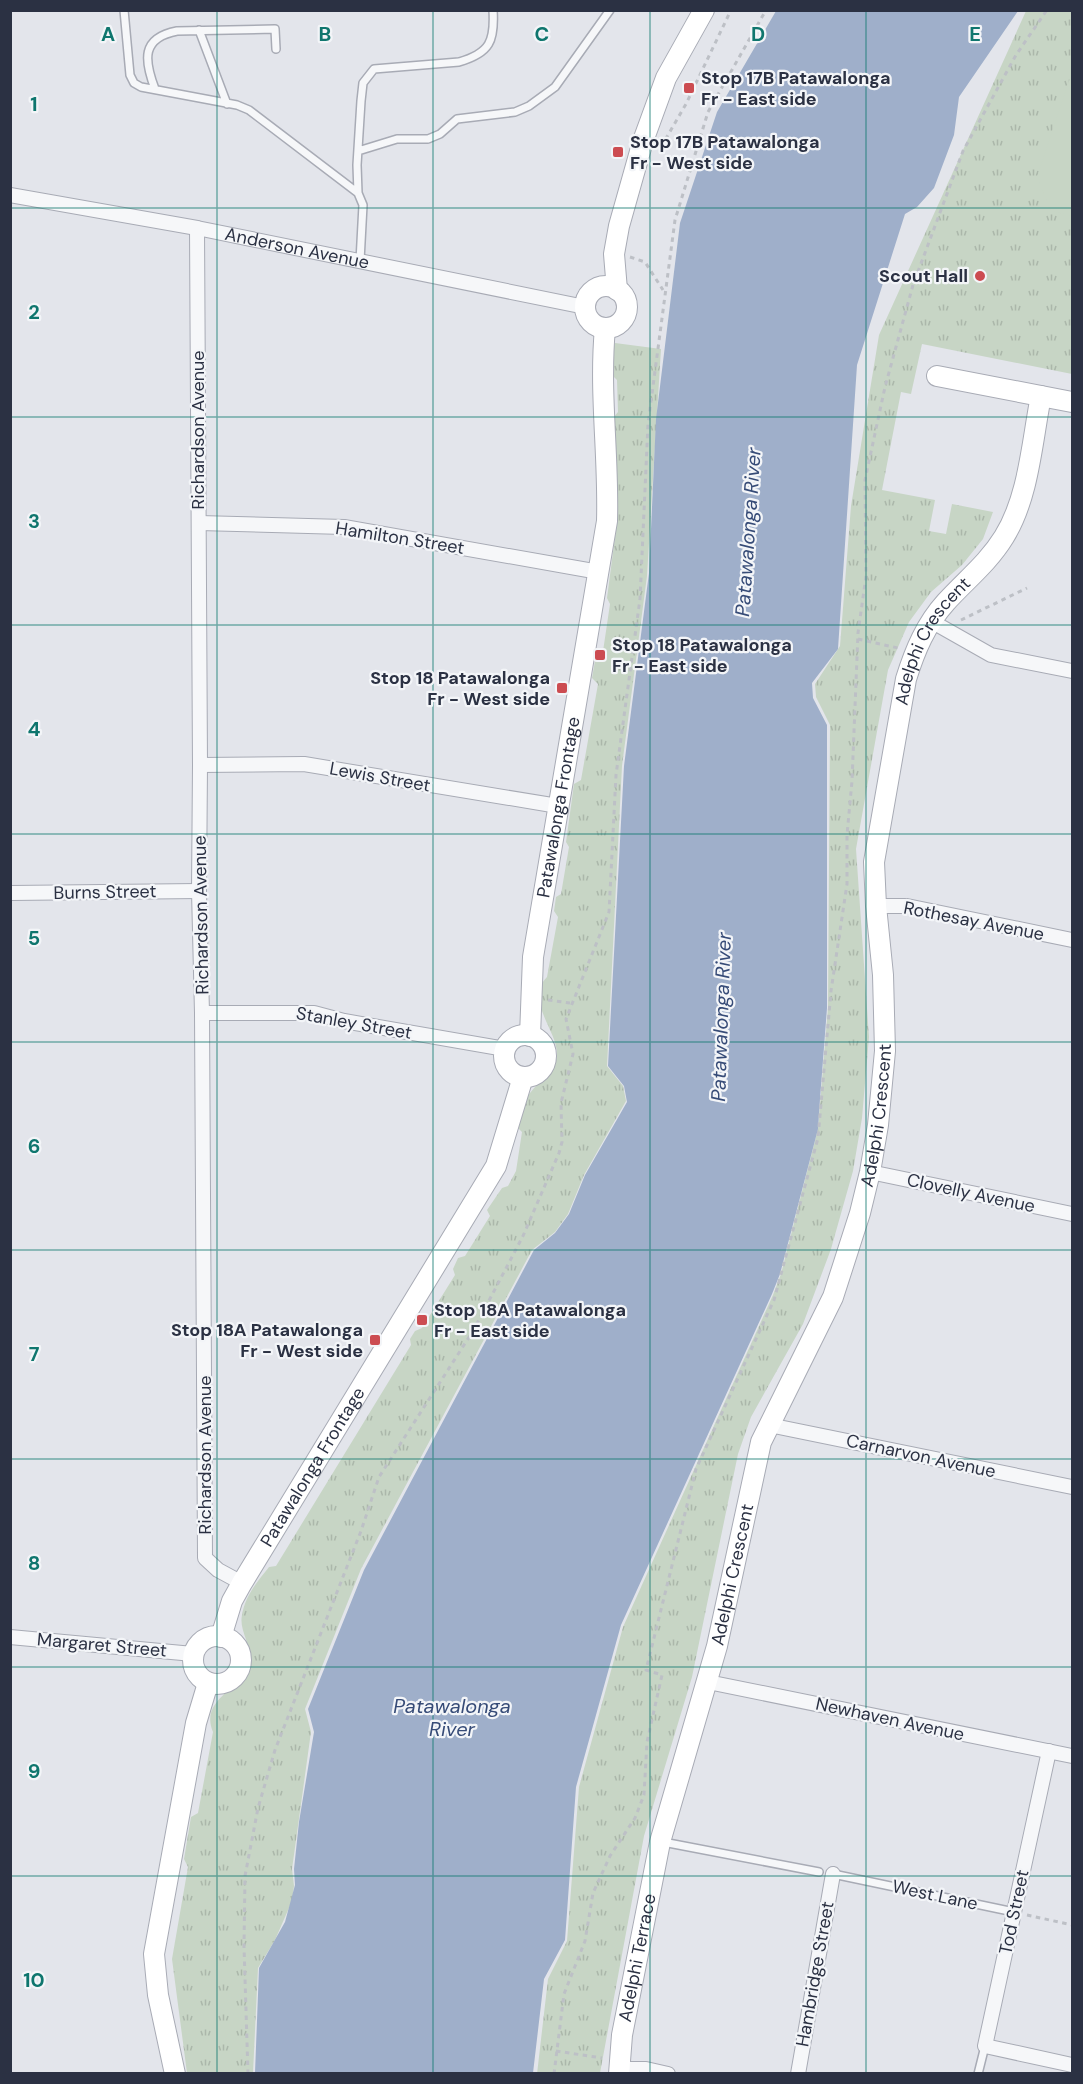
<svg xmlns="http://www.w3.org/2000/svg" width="1083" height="2084" font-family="'DM Sans',sans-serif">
<defs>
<pattern id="grass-tufts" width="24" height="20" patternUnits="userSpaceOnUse" patternTransform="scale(1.5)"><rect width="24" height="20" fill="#c7d5c5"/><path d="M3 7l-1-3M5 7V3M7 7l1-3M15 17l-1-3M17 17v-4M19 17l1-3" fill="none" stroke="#abb7aa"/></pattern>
</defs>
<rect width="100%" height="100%" fill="#e3e5eb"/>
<!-- grass -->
<path fill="url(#grass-tufts)" d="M 1026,11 L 1072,11 L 1072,374 L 922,344 L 911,394 L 901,392 L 882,490 L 935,500 L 929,531 L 946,534 L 952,504 L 993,512 L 983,539 L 962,565 L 931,592 L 909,622 L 888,670 L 856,849 L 869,1037 L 862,1118 L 853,1171 L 831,1249 L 803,1324 L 751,1417 L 738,1454 L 692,1677 L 644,1836 L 600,2073 L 537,2074 L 548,1979 L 567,1941 L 579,1787 L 623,1627 L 773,1295 L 781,1274 L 818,1129 L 828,1008 L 830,725 L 816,697 L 815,684 L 840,646 L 851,506 L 879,335 Z
M 615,343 L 661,349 L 647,576 L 622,766 L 607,1066 L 623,1086 L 626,1101 L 584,1175 L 568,1214 L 555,1232 L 532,1250 L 361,1569 L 305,1709 L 311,1732 L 292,1869 L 294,1886 L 292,1901 L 275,1940 L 258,1968 L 253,2073 L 187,2073 L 172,1959 L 188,1867 L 184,1859 L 191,1817 L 198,1813 L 213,1732 C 200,1701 236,1691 248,1669 C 257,1651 238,1633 242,1615 C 245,1596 257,1582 269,1567 L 276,1566 L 411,1345 L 410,1339 L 415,1331 L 422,1328 L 455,1275 L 453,1269 L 458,1258 L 465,1256 L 490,1216 L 487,1210 L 502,1188 L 508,1186 L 516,1171 L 522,1132 L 517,1127 C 520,1117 522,1105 528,1096 C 536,1083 556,1071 557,1055 C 558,1031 524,1000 547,977 L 558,917 L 554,911 L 556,897 L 561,894 L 569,847 L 566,842 L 574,784 L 581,780 L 598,684 L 592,678 L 595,661 L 602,658 L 610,604 L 607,598 L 618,514 L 613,418 L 618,412 L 617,380 L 611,374 L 611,356 Z"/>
<!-- pitch -->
<path fill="#c7d5c5" d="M 1072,72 L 1072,216 L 1051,211 L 1037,177 Z"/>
<!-- water -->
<path fill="#9fafca" d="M 776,11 L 1018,11 L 959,97 L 954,135 L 934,188 L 917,207 L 905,214 L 857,365 L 838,649 L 812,683 L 813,698 L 827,725 L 827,1008 L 820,1099 L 818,1129 L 780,1274 L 772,1294 L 621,1625 L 576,1787 L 565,1940 L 544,1979 L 533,2073 L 255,2073 L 259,1968 L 285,1922 L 295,1885 L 294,1869 L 299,1822 L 314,1732 L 308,1709 L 364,1570 L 534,1250 L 555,1233 L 569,1214 L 585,1175 L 627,1102 L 624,1086 L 608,1066 L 624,766 L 649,573 L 656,419 L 680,223 L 717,112 Z"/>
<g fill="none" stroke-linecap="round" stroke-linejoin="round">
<defs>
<path id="lane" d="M 124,10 L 130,75 L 134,83 L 141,87 L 237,105 L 249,110 L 358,193
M 199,30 L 227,104
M 155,89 C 144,60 141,38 177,31 L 275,29 L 276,49
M 358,151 L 397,139 L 428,139 L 440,134 L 457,119 L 515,112 L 529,106 L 555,87 L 610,10
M 360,261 L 363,205 L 358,193 L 357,165 L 361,101 L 363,83 L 374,69 L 459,62 C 490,53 495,41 493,10
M 663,1842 L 819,1872
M 833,1874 L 1014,1912
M 978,2074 L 985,2046"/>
<g id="street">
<path id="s1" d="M 10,195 L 197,228 L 585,307"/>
<path d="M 197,228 L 200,765 L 199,891 L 202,1013 L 205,1558 L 218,1570 L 242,1583"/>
<path d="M 199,523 L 344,527 L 599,572"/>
<path d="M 931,621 L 991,655 L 1072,671"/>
<path d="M 200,765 L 304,764 L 558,806"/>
<path d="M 10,893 L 199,891"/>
<path d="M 876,906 L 907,906 L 1072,940"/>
<path d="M 202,1013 L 314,1013 L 344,1021 L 505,1049"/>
<path d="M 870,1172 L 1072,1214"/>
<path d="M 769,1425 L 1072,1487"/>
<path d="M 10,1637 L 193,1654"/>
<path d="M 708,1682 L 1072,1756"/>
<path d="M 1049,1751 L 985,2046 L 1072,2065"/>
<path d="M 619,2069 L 646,2069 L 668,2074"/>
<path d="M 798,2074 L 833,1874"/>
</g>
<g id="secondary">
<circle cx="606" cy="307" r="21"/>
<path d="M 617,290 L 614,254 L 619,226 L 643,141 L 666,78 L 704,10"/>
<path d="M 937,376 L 1072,402"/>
<circle cx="525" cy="1056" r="21"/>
<path id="s2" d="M 530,1036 L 533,957 L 607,521 C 609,456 599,393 605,328"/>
<circle cx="217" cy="1660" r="24"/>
<path id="s3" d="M 221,1637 L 232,1601 L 242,1583 L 496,1166 L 523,1077"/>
<path d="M 175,2074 L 158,1995 L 154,1954 L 196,1723 L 208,1683"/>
<path id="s4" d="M 619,2074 L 622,2035 L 660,1842 L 717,1646 L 761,1442 L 833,1297 L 860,1213 L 870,1172 L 878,1125 L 885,1051 L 883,975 L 876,906 L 874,862 L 906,679 C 915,650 926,624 946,602 C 966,580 988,563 1004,537 C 1029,497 1032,441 1041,396"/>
</g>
</defs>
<!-- lane casing -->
<use href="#lane" stroke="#a8abb5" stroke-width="10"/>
<!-- street casing -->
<use href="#street" stroke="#a8abb5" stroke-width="16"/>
<!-- secondary casing -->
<use href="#secondary" stroke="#a8abb5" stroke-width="22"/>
<!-- path -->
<path stroke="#bdc0c6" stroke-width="3" stroke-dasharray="4.5 4.5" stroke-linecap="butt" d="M 661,147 L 686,104 L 731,10
M 630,257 L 645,262 L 663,290
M 961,620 L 1027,588
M 858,639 L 898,648
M 548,1000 L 570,1003
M 1027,1915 L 1072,1925
M 556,2051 L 602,2058
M 248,2074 L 244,1946 L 245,1876 L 258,1808 L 275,1750 L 361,1531 L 379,1477 L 473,1331 L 523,1236 L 559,1153 L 562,1142 L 561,1103 L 573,1054 L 566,1019 L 609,912 L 616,775 L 640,599 L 648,424 L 675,220 L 708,112 L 766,10
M 554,2074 L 564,1994 L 585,1941 L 593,1893 L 610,1856 L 635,1818 L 644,1795 L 647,1742 L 662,1675 L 646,1670 L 696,1469 L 774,1300 L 818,1138 L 831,991 L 847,884 L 847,835 L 852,781 L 858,633 L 866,576 L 865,480 L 885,387 L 913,285 L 963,151 L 1016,55 L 1047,10"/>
<!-- lane -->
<use href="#lane" stroke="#f6f7f9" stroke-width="7"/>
<!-- street -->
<use href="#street" stroke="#f6f7f9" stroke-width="14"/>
<!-- secondary -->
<use href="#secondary" stroke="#fff" stroke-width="20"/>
</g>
<!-- grid -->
<path fill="none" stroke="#0f766e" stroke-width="1.5" stroke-opacity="0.55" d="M 217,10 L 217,2074M 433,10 L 433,2074M 650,10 L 650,2074M 866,10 L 866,2074M 10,208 L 1072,208M 10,417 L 1072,417M 10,625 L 1072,625M 10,834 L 1072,834M 10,1042 L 1072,1042M 10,1250 L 1072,1250M 10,1459 L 1072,1459M 10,1667 L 1072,1667M 10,1876 L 1072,1876"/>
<!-- markers -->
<g fill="#cc4c51" stroke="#f3f5f8" stroke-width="2">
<rect x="683" y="82" width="12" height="12" rx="3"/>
<rect x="612" y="146" width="12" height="12" rx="3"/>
<circle cx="980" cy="276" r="6"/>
<rect x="594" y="649" width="12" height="12" rx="3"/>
<rect x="556" y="682" width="12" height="12" rx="3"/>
<rect x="416" y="1314" width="12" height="12" rx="3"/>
<rect x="369" y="1334" width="12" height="12" rx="3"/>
</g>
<g text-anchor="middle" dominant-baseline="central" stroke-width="4.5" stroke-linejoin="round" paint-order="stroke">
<!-- poi labels -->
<g font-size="18" font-weight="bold" fill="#2b3143" stroke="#f3f5f8" text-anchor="start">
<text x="701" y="78">Stop 17B Patawalonga<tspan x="701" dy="21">Fr - East side</tspan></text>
<text x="630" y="142">Stop 17B Patawalonga<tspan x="630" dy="21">Fr - West side</tspan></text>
<text x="968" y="276" text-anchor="end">Scout Hall</text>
<text x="612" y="645">Stop 18 Patawalonga<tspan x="612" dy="21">Fr - East side</tspan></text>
<text x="550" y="678" text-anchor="end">Stop 18 Patawalonga<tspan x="550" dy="21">Fr - West side</tspan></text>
<text x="434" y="1310">Stop 18A Patawalonga<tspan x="434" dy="21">Fr - East side</tspan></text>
<text x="363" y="1330" text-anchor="end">Stop 18A Patawalonga<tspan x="363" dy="21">Fr - West side</tspan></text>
</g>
<!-- street labels -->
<g font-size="18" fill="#2b3143" stroke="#f3f5f8">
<text stroke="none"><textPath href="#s1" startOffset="292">Anderson Avenue</textPath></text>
<text transform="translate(198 430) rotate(-90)">Richardson Avenue</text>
<text transform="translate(400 538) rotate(9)">Hamilton Street</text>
<text stroke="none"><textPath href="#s4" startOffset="1484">Adelphi Crescent</textPath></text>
<text transform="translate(380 777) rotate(10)">Lewis Street</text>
<text stroke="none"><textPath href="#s2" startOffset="231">Patawalonga Frontage</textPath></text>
<text transform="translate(105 892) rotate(-1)">Burns Street</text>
<text transform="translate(201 915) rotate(-91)">Richardson Avenue</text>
<text transform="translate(974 921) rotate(11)">Rothesay Avenue</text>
<text transform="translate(354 1023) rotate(10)">Stanley Street</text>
<text stroke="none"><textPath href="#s4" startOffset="998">Adelphi Crescent</textPath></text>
<text transform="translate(971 1193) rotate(12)">Clovelly Avenue</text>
<text transform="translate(205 1455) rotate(-90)">Richardson Avenue</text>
<text transform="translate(921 1456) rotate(12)">Carnarvon Avenue</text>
<text stroke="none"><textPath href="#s3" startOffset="194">Patawalonga Frontage</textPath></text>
<text stroke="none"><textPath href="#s4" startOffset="513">Adelphi Crescent</textPath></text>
<text transform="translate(102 1645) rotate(5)">Margaret Street</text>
<text transform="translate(890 1719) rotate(12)">Newhaven Avenue</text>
<text transform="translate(935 1895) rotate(12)">West Lane</text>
<text transform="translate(1014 1912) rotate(-78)">Tod Street</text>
<text stroke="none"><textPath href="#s4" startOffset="118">Adelphi Terrace</textPath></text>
<text transform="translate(815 1974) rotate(-80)">Hambridge Street</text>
</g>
<!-- water labels -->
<g font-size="20" font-style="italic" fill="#364b77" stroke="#f3f5f8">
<text transform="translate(748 532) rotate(-86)">Patawalonga River</text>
<text transform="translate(721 1017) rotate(-88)">Patawalonga River</text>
<text x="452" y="1706">Patawalonga<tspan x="452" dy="23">River</tspan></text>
</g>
</g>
<g font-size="20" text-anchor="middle" font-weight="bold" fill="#0f766e" stroke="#f3f5f8" stroke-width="4.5" stroke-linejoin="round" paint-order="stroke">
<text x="108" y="41">A</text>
<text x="325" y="41">B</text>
<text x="542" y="41">C</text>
<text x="758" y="41">D</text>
<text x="975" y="41">E</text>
<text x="34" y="111">1</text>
<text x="34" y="319">2</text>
<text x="34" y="528">3</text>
<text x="34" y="736">4</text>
<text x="34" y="945">5</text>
<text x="34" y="1153">6</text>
<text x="34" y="1361">7</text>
<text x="34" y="1570">8</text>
<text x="34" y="1778">9</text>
<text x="34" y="1987">10</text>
</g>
<!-- border -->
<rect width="1083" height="2084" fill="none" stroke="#2b3143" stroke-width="24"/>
</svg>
